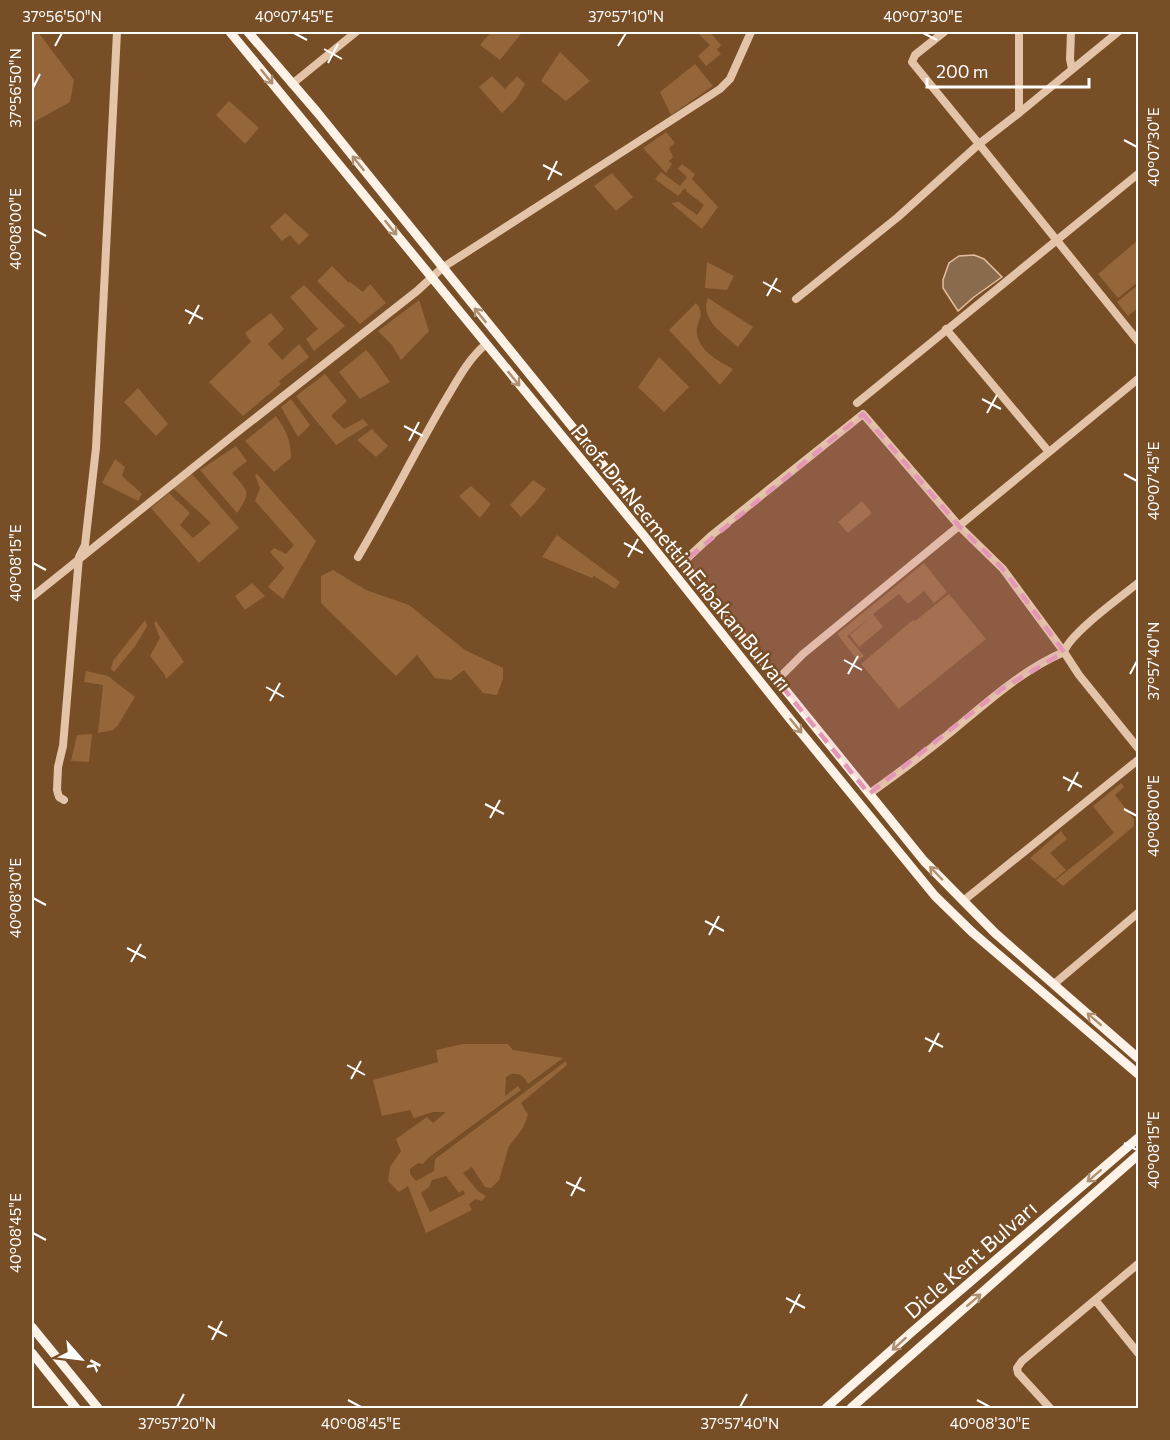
<svg xmlns="http://www.w3.org/2000/svg" width="1170" height="1440" font-family="Commissioner,sans-serif">
<rect width="100%" height="100%" fill="#784e26"/>
<!-- green -->
<path fill="#95663a" fill-rule="evenodd" d="M 32,32 L 38,32 L 74,80 L 70,102 L 32,123 Z
M 491,32 L 516,32 L 521,34 L 500,60 L 480,45 Z
M 697,32 L 710,32 L 721,45 L 717,50 L 721,54 L 706,66 L 698,56 L 710,45 Z
M 560,52 L 590,81 L 566,101 L 541,81 Z
M 695,64 L 713,86 L 671,115 L 660,92 Z
M 492,76 L 505,89 L 517,76 L 525,84 L 516,99 L 502,113 L 479,87 Z
M 229,101 L 259,128 L 245,144 L 216,115 Z
M 666,132 L 675,143 L 669,148 L 673,157 L 669,161 L 672,164 L 666,173 L 643,148 Z
M 682,164 L 695,174 L 692,179 L 718,207 L 702,229 L 671,203 L 679,202 L 697,215 L 704,205 L 687,192 L 685,188 L 678,196 L 655,179 L 661,172 L 680,186 L 687,177 L 678,169 Z
M 612,173 L 633,197 L 616,211 L 594,186 Z
M 285,213 L 309,235 L 299,245 L 290,235 L 282,241 L 270,227 Z
M 1138,240 L 1138,282 L 1118,298 L 1098,274 Z
M 707,262 L 734,276 L 727,290 L 705,288 Z
M 332,266 L 349,283 L 350,282 L 363,292 L 370,284 L 386,303 L 360,324 L 317,281 Z
M 304,285 L 345,326 L 314,351 L 306,339 L 318,329 L 290,297 Z
M 1137,286 L 1138,288 L 1138,308 L 1128,316 L 1117,302 Z
M 708,298 L 753,327 L 738,347 C 723,334 699,319 708,298 Z
M 419,300 L 429,331 L 401,360 L 392,345 L 378,331 Z
M 696,303 C 707,315 695,321 697,334 C 700,352 719,361 733,369 L 720,385 L 669,330 Z
M 271,313 L 284,329 L 268,344 L 282,360 L 299,344 L 309,357 L 279,381 L 281,384 L 243,416 L 209,382 L 251,342 L 245,333 Z
M 366,350 L 374,359 L 390,382 L 360,399 L 339,372 Z
M 659,357 L 689,387 L 664,412 L 638,387 Z
M 325,374 L 347,401 L 331,416 L 344,429 L 363,419 L 368,425 L 336,445 L 296,396 Z
M 138,388 L 168,424 L 156,436 L 124,402 Z
M 291,399 L 310,425 L 298,437 L 281,407 Z
M 276,416 C 286,430 291,441 291,458 L 274,472 L 245,441 Z
M 372,429 L 388,446 L 376,457 L 357,440 Z
M 236,446 L 247,461 L 232,473 C 248,491 252,492 237,513 L 200,470 Z
M 115,459 L 125,467 L 122,476 L 142,494 L 138,501 L 102,483 Z
M 192,474 L 239,528 L 199,563 L 151,508 L 169,493 L 190,513 L 180,525 L 193,538 L 211,523 L 173,488 Z
M 257,474 L 316,541 L 283,599 L 268,587 L 284,568 L 270,552 L 274,548 L 286,554 L 294,545 L 255,501 L 260,488 L 255,475 Z
M 533,480 L 546,489 L 535,503 L 521,517 L 510,505 Z
M 471,486 L 491,504 L 480,518 L 459,496 Z
M 862,501 L 872,513 L 848,533 L 838,522 Z
M 557,535 L 620,582 L 615,589 L 594,576 L 592,578 L 542,557 Z
M 924,563 L 947,592 L 934,603 L 924,591 L 908,604 L 899,594 L 873,614 L 883,627 L 859,647 L 850,635 L 872,616 L 847,636 L 864,656 L 858,661 L 837,634 Z
M 333,570 L 366,590 L 409,605 L 465,650 L 503,668 L 503,679 L 497,695 L 483,693 L 464,670 L 451,680 L 435,678 L 417,655 L 396,676 L 321,603 L 321,576 Z
M 252,583 L 265,596 L 245,610 L 235,596 Z
M 949,594 L 986,639 L 899,709 L 861,664 L 913,620 L 915,621 Z
M 145,620 L 147,626 L 136,645 L 114,672 L 111,669 L 113,661 Z
M 156,621 L 184,662 L 166,679 L 165,675 L 150,656 L 160,638 L 154,623 Z
M 86,671 L 108,676 L 135,697 L 118,725 L 113,730 L 98,733 L 103,685 L 84,682 Z
M 92,734 L 89,762 L 71,761 L 77,735 Z
M 1121,783 L 1124,787 L 1115,795 L 1134,819 L 1134,826 L 1063,886 L 1056,880 L 1114,833 L 1093,806 Z
M 1061,831 L 1067,839 L 1050,853 L 1066,870 L 1055,879 L 1030,858 Z
M 463,1044 L 508,1044 L 513,1050 L 563,1058 L 528,1084 C 524,1076 520,1073 511,1074 L 506,1077 L 505,1096 L 518,1086 L 521,1090 L 428,1158 L 423,1164 L 418,1163 L 410,1169 L 410,1174 L 416,1181 L 434,1171 L 435,1159 L 566,1061 L 567,1065 L 521,1103 L 528,1115 L 523,1128 L 509,1146 L 499,1180 L 491,1188 L 485,1187 L 472,1167 L 463,1173 L 478,1191 L 486,1196 L 482,1201 L 476,1199 L 469,1204 L 472,1210 L 426,1233 L 408,1186 L 399,1192 L 388,1181 L 390,1167 L 401,1151 L 396,1139 L 427,1117 L 433,1123 L 446,1112 L 433,1112 L 414,1118 L 410,1110 L 382,1116 L 373,1080 L 438,1062 L 436,1050 ZM 446,1176 L 459,1193 L 463,1190 L 465,1194 L 430,1212 L 421,1193 L 429,1187 L 432,1180 Z"/>
<!-- water -->
<path fill="#8b6b4e" stroke="#e3bd9d" stroke-width="1.5" d="M 974,255 L 984,259 L 1002,277 L 974,297 L 958,311 L 943,288 L 943,280 L 949,263 L 959,256 Z"/>
<g fill="none" stroke-linecap="round" stroke-linejoin="round">
<!-- minor -->
<path stroke="#e3c4a8" stroke-width="8" d="M 944,32 L 915,55 L 912,62 L 979,144 L 1019,113 L 1118,32
M 1019,32 L 1019,113
M 1071,32 L 1070,59 L 1072,69
M 292,84 L 356,32
M 796,299 L 898,217 L 979,144 L 1138,341
M 946,329 L 1049,452
M 857,403 L 1138,174
M 358,557 C 388,506 414,454 443,404 C 456,383 467,360 486,344
M 682,563 L 712,535 L 863,414 L 960,527 L 1003,569 L 1064,652 C 1022,670 986,703 951,732 C 924,754 897,774 869,794
M 1138,583 C 1122,596 1069,634 1064,652 L 1079,675 L 1138,748
M 32,597 L 235,434 L 417,291 L 442,268 L 720,89 L 730,79 L 751,32
M 777,680 L 803,654 L 1138,379
M 64,800 L 59,797 L 57,790 L 58,767 L 63,746 L 79,557 L 85,545 L 96,448 L 117,32
M 963,901 L 1138,760
M 1054,984 L 1138,913
M 1096,1301 L 1138,1353
M 1050,1408 L 1018,1373 L 1017,1368 L 1022,1361 L 1138,1264"/>
<!-- major -->
<path stroke="#fcf2e7" stroke-width="9" d="M 230,32 L 645,537 L 790,719 L 935,896 L 972,932 L 1138,1074
M 248,32 L 317,112 L 924,861 L 995,933 L 1138,1058
M 32,1327 L 98,1408
M 32,1353 L 76,1408
M 826,1408 L 913,1331 L 1138,1138
M 851,1408 L 1138,1155"/>
</g>
<!-- one-way arrows -->
<defs><path id="oneway-shaft" d="M-6 0H5M1.5-3L5.5 0L1.5 3" fill="none" stroke-width="1.6" stroke-linecap="round" stroke-linejoin="round" transform="scale(1.5)"/></defs>
<g stroke="#ad9073">
<use href="#oneway-shaft" transform="translate(267 77) rotate(51)"/>
<use href="#oneway-shaft" transform="translate(358 163) rotate(-129)"/>
<use href="#oneway-shaft" transform="translate(391 228) rotate(51)"/>
<use href="#oneway-shaft" transform="translate(480 315) rotate(-129)"/>
<use href="#oneway-shaft" transform="translate(514 379) rotate(51)"/>
<use href="#oneway-shaft" transform="translate(796 726) rotate(51)"/>
<use href="#oneway-shaft" transform="translate(936 873) rotate(-134)"/>
<use href="#oneway-shaft" transform="translate(1094 1019) rotate(-139)"/>
<use href="#oneway-shaft" transform="translate(1094 1176) rotate(139)"/>
<use href="#oneway-shaft" transform="translate(974 1300) rotate(-41)"/>
<use href="#oneway-shaft" transform="translate(899 1344) rotate(138)"/>
</g>
<!-- marked area -->
<path fill="#e497b5" fill-opacity="0.2" stroke="#e497b5" stroke-width="4.5" stroke-dasharray="12 8" stroke-linejoin="round" d="M 863,414 L 960,527 L 1003,569 L 1064,652 L 1002,689 L 869,794 L 682,563 Z"/>
<!-- ticks -->
<path fill="none" stroke="#fff" stroke-width="2" d="M 294,33 L 307,40M 923,33 L 937,40M 55,46 L 62,33M 618,46 L 626,33M 324,49 L 342,59M 328,63 L 338,44M 33,88 L 40,74M 1124,140 L 1137,147M 543,165 L 562,175M 548,180 L 557,161M 33,229 L 46,236M 763,282 L 781,292M 767,296 L 777,278M 185,310 L 203,319M 189,324 L 199,305M 982,399 L 1001,409M 987,413 L 997,395M 404,426 L 423,436M 409,441 L 419,422M 1124,474 L 1137,481M 624,543 L 643,553M 628,557 L 638,539M 33,563 L 46,570M 844,660 L 862,670M 848,674 L 858,656M 1130,674 L 1137,661M 266,687 L 284,697M 270,701 L 280,683M 1063,777 L 1082,787M 1068,791 L 1078,772M 485,804 L 504,814M 1124,809 L 1137,816M 490,818 L 500,800M 33,898 L 46,905M 705,921 L 724,931M 709,935 L 719,916M 127,948 L 146,958M 131,962 L 141,944M 925,1038 L 943,1047M 929,1052 L 939,1033M 347,1065 L 365,1075M 351,1079 L 361,1061M 1124,1143 L 1137,1150M 566,1182 L 585,1191M 571,1196 L 581,1177M 33,1233 L 46,1240M 786,1298 L 805,1308M 790,1313 L 800,1294M 208,1326 L 227,1336M 212,1340 L 222,1321M 348,1400 L 361,1407M 977,1400 L 990,1407M 177,1407 L 184,1394M 740,1407 L 747,1394"/>
<g text-anchor="middle" dominant-baseline="central" stroke-width="5" stroke-linejoin="round" paint-order="stroke">
<!-- street labels -->
<g font-size="21" fill="#fff" stroke="#784e26">
<text transform="translate(682 557) rotate(51)">Prof. Dr. Necmettin Erbakan Bulvarı</text>
<text transform="translate(970 1259) rotate(-41)">Dicle Kent Bulvarı</text>
</g>
</g>
<!-- border -->
<rect width="1170" height="1440" fill="none" stroke="#784e26" stroke-width="66"/>
<!-- north arrow -->
<g transform="translate(81 1359) rotate(118)" stroke="#784e26" stroke-width="4.5" paint-order="stroke">
<path d="M0-4.5L10 22L0 15L-10 22Z" fill="#ffffff"/>
<text y="-9" font-size="16" font-weight="bold" text-anchor="middle" fill="#ffffff">K</text>
</g>
<!-- scale -->
<path d="M927 78v9h162v-9" fill="none" stroke="#ffffff" stroke-width="3"/>
<text x="936" y="78" font-size="18" fill="#ffffff" stroke="#784e26" stroke-width="4.5" paint-order="stroke">200 m</text>
<rect x="33" y="33" width="1104" height="1374" fill="none" stroke="#fff" stroke-width="2"/>
<g font-size="15" text-anchor="middle" fill="#fff">
<text x="62" y="22">37°56'50"N</text>
<text x="294" y="22">40°07'45"E</text>
<text x="626" y="22">37°57'10"N</text>
<text x="923" y="22">40°07'30"E</text>
<text transform="translate(16 88) rotate(-90)" y="5">37°56'50"N</text>
<text transform="translate(1154 147) rotate(-90)" y="5">40°07'30"E</text>
<text transform="translate(16 229) rotate(-90)" y="5">40°08'00"E</text>
<text transform="translate(1154 481) rotate(-90)" y="5">40°07'45"E</text>
<text transform="translate(16 563) rotate(-90)" y="5">40°08'15"E</text>
<text transform="translate(1154 661) rotate(-90)" y="5">37°57'40"N</text>
<text transform="translate(1154 816) rotate(-90)" y="5">40°08'00"E</text>
<text transform="translate(16 898) rotate(-90)" y="5">40°08'30"E</text>
<text transform="translate(1154 1150) rotate(-90)" y="5">40°08'15"E</text>
<text transform="translate(16 1233) rotate(-90)" y="5">40°08'45"E</text>
<text x="177" y="1429">37°57'20"N</text>
<text x="361" y="1429">40°08'45"E</text>
<text x="740" y="1429">37°57'40"N</text>
<text x="990" y="1429">40°08'30"E</text>
</g>
</svg>
